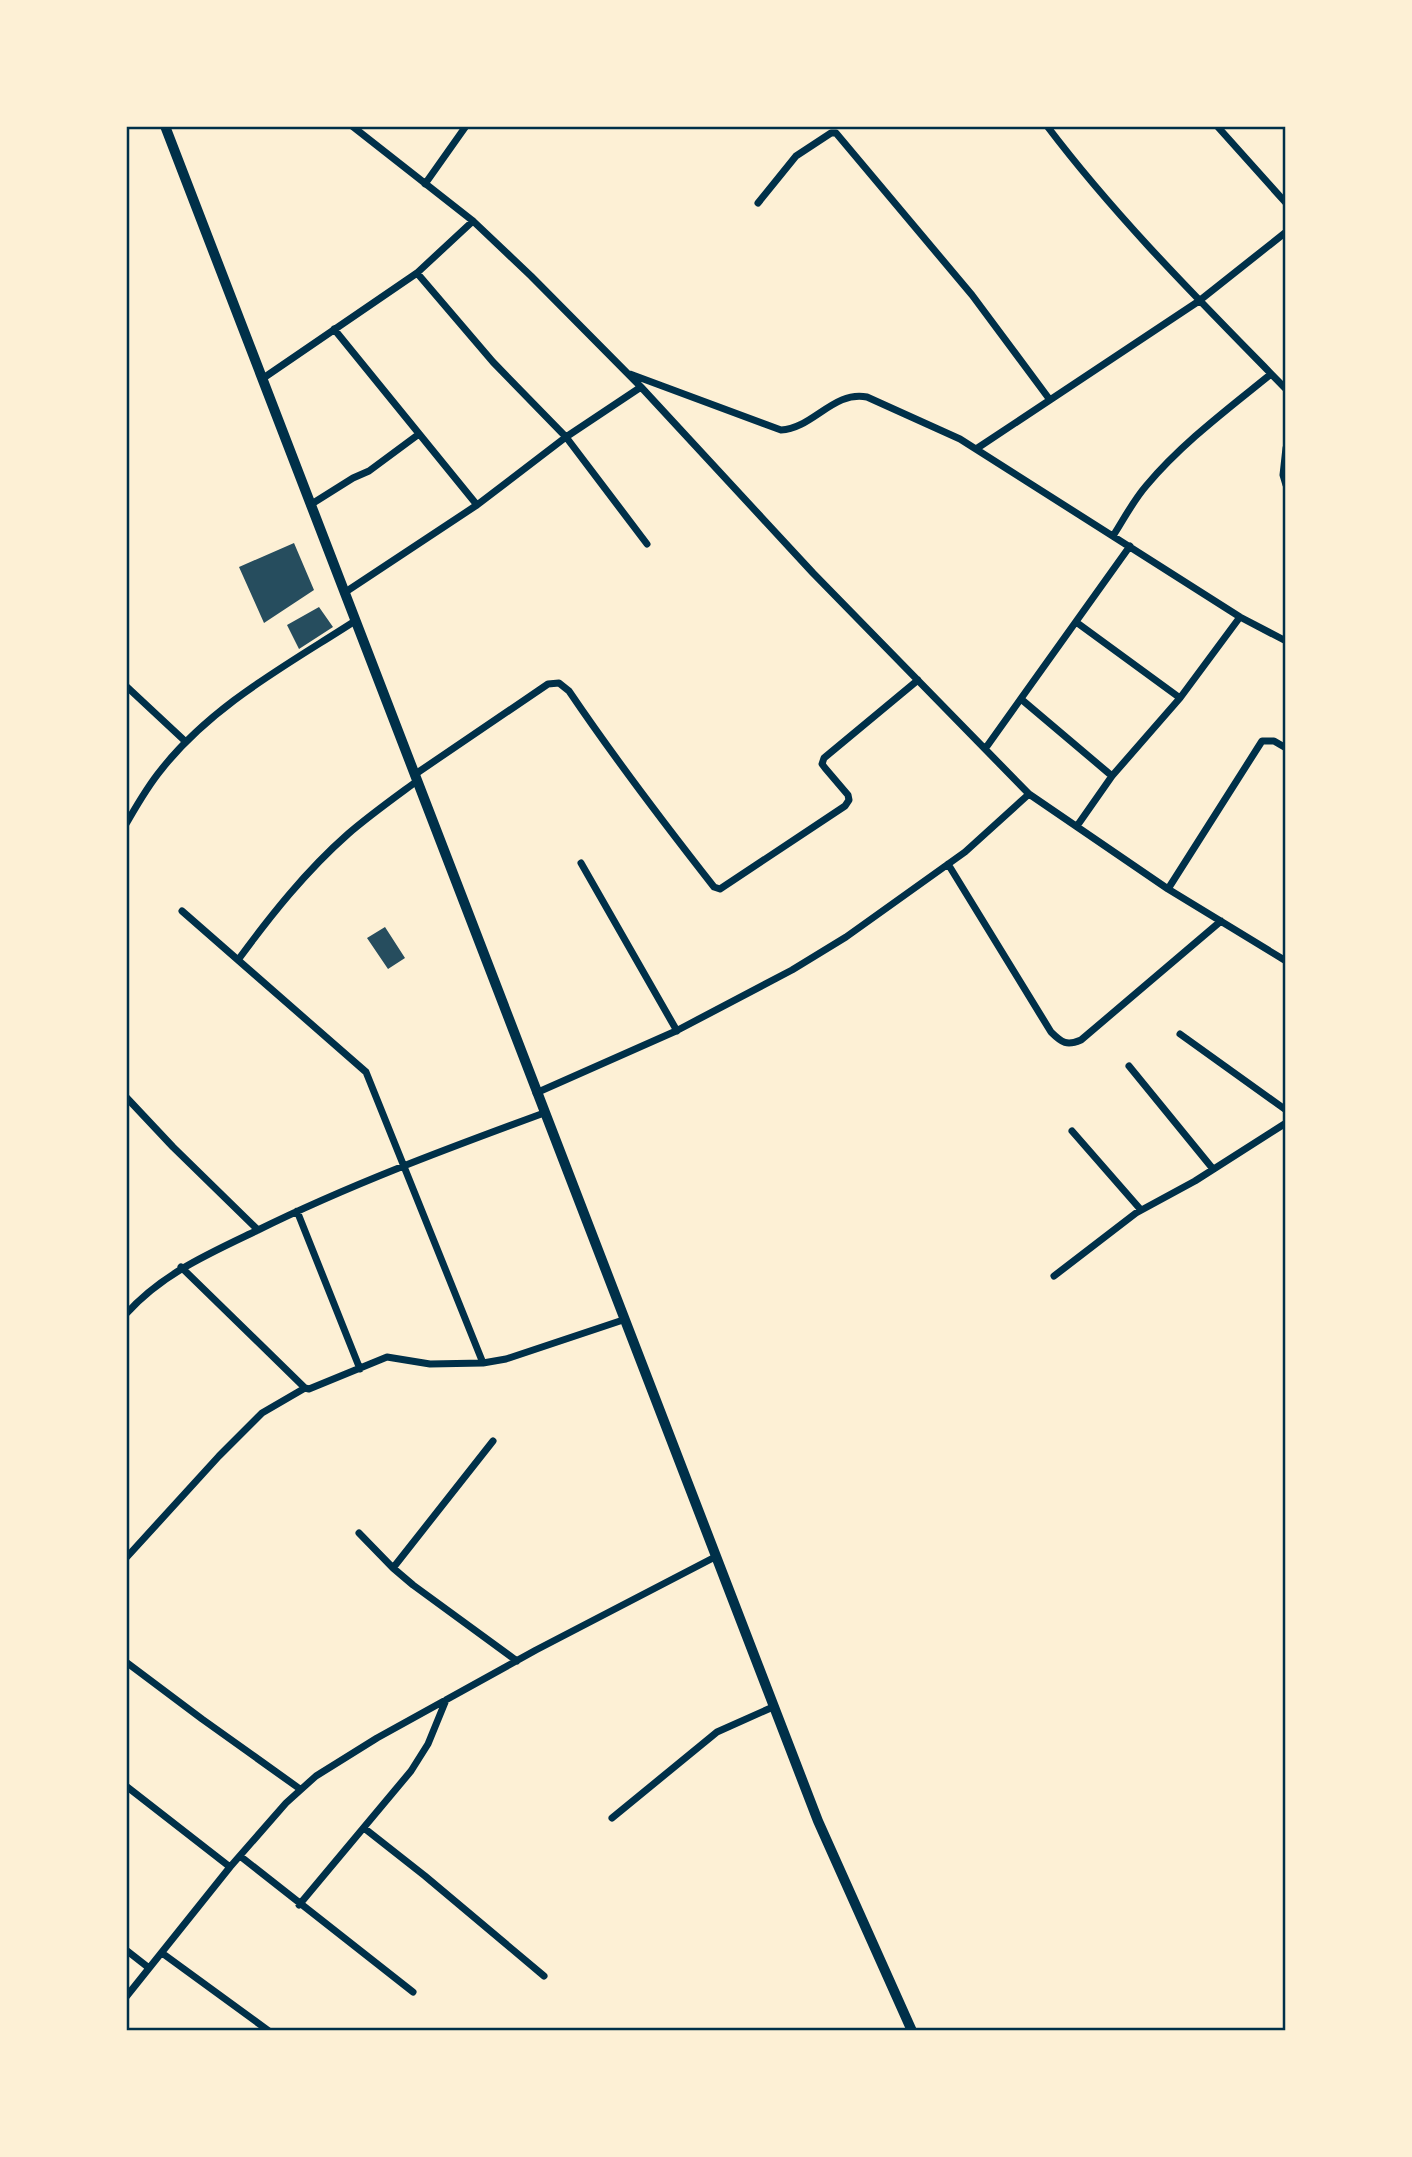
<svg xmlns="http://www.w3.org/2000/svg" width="1412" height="2157" font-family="Mulish,sans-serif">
<rect width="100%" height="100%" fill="#fdf0d5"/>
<!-- building -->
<path fill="#264d5e" d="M 294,543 L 314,590 L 264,623 L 239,567 Z
M 319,607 L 333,627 L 299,649 L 287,625 Z
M 385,927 L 405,958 L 388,969 L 367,938 Z"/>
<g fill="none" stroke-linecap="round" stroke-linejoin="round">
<!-- minor -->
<path stroke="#003049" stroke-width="7" d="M 352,126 L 473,221 L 531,276 L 641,387 L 813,573 L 1029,794 L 1168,889 L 1286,961
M 1047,126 C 1119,221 1203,304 1286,389
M 1217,126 L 1286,203
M 425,184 L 466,126
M 758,203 L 796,156 L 831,133 L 836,133 L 972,295 L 1050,400
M 417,273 L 493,362 L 566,437 L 647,544
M 334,329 L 477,505
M 630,374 L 781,430 C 812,429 834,390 867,397 L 960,439 L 1240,617 L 1286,641
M 262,379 L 417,273 L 473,221
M 1286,448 L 1283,475 L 1286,485
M 976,449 L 1199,301 L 1286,232
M 310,505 L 353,478 L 369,471 L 419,434
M 1113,536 C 1124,519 1133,501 1146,486 C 1182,443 1228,409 1271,374
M 344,593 L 477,505 L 566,437 L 641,387
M 1076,622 L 1180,698
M 126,686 L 186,742
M 1021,699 L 1112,776
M 985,749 L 1130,546
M 414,775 L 548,684 L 559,683 L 569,691 C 615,759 663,822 714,887 L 720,889 L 845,806 L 849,800 L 848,795 L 825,768 L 822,764 L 824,758 L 918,680
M 126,824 C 137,805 147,787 161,770 C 212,705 287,665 355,621
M 1077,826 L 1112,776 L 1180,698 L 1240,617
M 581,863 L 677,1031
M 948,864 L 1051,1032 C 1062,1043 1067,1046 1081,1040 L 1221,921
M 1168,889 L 1262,741 L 1274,741 L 1286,748
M 182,911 L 366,1072 L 483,1363
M 238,960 C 271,915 306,871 348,834 C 370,815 394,798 417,781
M 1180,1034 L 1286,1110
M 1129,1066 L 1213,1169
M 536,1093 L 676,1031 L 792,970 L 846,937 L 965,852 L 1029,794
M 126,1097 L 173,1147 L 258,1230
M 1072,1131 L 1141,1210
M 297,1211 L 360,1369
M 181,1267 L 305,1388 L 309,1389 L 387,1357 L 430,1364 L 483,1363 L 506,1359 L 623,1320
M 1054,1276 L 1136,1213 L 1195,1181 L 1286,1123
M 126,1314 C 162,1274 208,1254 256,1231 C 349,1185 446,1149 544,1113
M 359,1533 L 393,1568 L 413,1585 L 517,1661
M 126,1558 L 219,1456 L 262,1413 L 305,1388
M 393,1568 L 493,1441
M 126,1662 L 202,1719 L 300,1789
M 126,1786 L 230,1867
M 612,1818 L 717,1732 L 773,1707
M 364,1828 L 425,1876 L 544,1976
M 240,1856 L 413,1992
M 299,1905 L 411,1771 L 428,1744 L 446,1700
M 126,1950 L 149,1968
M 162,1953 L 269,2031
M 126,1997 L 230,1867 L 286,1803 L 316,1776 L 377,1738 L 536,1650 L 715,1557"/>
<!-- tertiary -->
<path stroke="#003049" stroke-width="10" d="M 165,126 L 818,1821 L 912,2031"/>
</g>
<!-- border -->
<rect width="1412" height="2157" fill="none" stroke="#fdf0d5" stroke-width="256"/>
<rect x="128" y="128" width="1156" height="1901" fill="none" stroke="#003049" stroke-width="2.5"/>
</svg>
